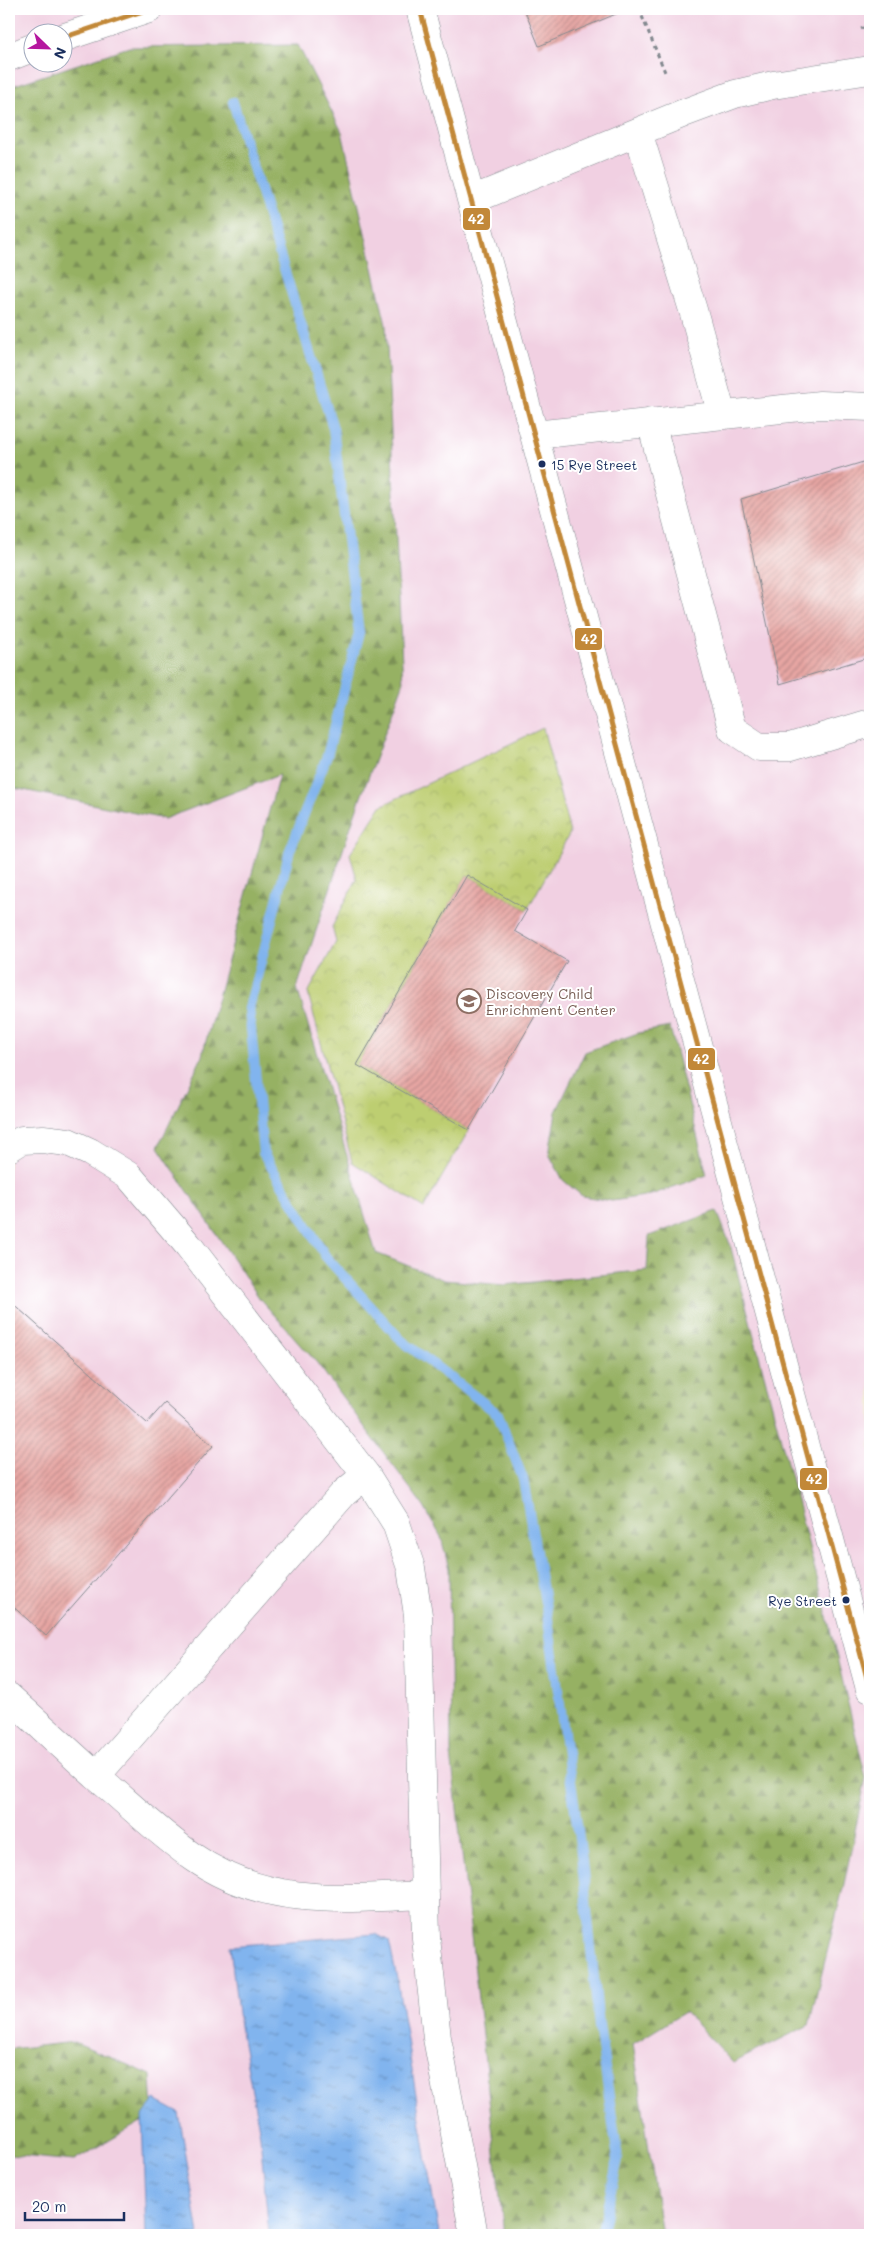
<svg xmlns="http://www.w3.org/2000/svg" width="879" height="2244" font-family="Mali,sans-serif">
<defs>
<pattern id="forest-firs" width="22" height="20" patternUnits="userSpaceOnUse" patternTransform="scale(1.25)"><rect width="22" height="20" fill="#96b163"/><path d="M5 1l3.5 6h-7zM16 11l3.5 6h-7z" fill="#7a9055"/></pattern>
<pattern id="park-crowns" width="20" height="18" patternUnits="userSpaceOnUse" patternTransform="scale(1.25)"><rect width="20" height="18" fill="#bdce71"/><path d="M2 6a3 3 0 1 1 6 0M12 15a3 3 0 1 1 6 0" fill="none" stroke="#a2b164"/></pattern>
<pattern id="water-ripples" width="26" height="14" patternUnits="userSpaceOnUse" patternTransform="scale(1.25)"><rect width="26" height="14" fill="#81b4ee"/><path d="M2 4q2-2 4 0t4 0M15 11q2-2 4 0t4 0" fill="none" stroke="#6993c4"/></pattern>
<pattern id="building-hatch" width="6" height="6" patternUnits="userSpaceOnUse" patternTransform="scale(1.25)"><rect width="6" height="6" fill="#e7a6a3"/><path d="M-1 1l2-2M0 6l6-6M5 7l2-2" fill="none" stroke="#ba8888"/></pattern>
</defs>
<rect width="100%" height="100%" fill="#fff"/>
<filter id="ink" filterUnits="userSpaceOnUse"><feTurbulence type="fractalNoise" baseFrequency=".02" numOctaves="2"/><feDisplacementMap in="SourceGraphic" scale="10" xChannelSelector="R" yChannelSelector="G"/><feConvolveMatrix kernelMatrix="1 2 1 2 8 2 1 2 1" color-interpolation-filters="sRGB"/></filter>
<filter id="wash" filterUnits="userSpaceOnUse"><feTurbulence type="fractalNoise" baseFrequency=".0096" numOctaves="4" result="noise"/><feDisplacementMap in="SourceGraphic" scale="20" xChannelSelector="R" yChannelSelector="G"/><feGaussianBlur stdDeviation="1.12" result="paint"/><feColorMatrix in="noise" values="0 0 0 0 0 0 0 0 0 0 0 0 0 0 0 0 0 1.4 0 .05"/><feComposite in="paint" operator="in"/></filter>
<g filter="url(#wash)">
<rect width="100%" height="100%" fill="#eae0be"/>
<!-- built -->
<path fill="#f1d0e2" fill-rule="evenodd" d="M 9,9 L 870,9 L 870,2235 L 9,2235 ZM 32,32 L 62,32 L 62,62 L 32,62 Z"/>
<!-- forest -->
<path fill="url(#forest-firs)" stroke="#587060" d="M 298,45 L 342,132 L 386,325 L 403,684 L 358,805 L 297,988 L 376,1253 L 444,1280 L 505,1285 L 647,1270 L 649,1236 L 717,1211 L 730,1244 L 825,1608 L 866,1778 L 844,1884 L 809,2025 L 733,2063 L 685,2012 L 633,2044 L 662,2235 L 504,2235 L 451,1754 L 449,1569 L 441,1537 L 424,1507 L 317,1363 L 260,1299 L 158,1147 L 201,1059 L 279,775 L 164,819 L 9,787 L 9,87 L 129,47 Z
M 670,1027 L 707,1175 L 651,1195 L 612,1201 L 582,1196 L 563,1180 L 549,1154 L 556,1112 L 585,1052 L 638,1033 Z
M 75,2042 L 151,2075 L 153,2115 L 74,2161 L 9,2155 L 9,2049 Z"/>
<!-- park -->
<path fill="url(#park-crowns)" stroke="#6c7e68" d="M 543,728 L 570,833 L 527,910 L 467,875 L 357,1065 L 469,1130 L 424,1208 L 352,1162 L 308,993 L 336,942 L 332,927 L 357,879 L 350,854 L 381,806 Z"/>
<!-- water -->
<path fill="url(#water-ripples)" stroke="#4e72a6" d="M 376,1934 L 389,1941 L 397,1979 L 439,2235 L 269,2235 L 260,2135 L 239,2021 L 230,1946 Z
M 155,2100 L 179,2113 L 199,2235 L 146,2235 L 142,2117 Z"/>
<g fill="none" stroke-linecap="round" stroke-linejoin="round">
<!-- stream -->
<path stroke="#81b4ee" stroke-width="10" d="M 233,102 L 333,428 L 359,633 L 327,756 L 290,850 L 249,1008 L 263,1153 L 326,1257 L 401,1340 L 498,1414 L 523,1479 L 547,1613 L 581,1852 L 599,2026 L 618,2159 L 601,2235"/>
</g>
<g id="blocks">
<!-- building -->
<path fill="url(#building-hatch)" d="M 524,9 L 628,9 L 539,46 Z
M 870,460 L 870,657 L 780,684 L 741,499 Z
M 467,875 L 527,910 L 515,931 L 567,961 L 469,1130 L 357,1065 Z
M 9,1292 L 13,1295 L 9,1300 L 147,1423 L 165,1403 L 213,1446 L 46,1636 L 9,1603 Z"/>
</g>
</g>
<g filter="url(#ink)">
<use href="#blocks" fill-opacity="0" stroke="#82888e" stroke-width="1"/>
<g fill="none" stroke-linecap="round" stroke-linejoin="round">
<defs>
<path id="minor" d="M 420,9 L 870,1689
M 62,38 L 149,9
M 9,57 L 32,48
M 638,132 L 693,310 L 722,415
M 472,200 L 684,113 L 735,94 L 773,85 L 870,70
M 651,422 L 732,729 L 759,747 L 790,747 L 870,723
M 534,435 L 820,405 L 870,407
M 9,1148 L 22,1140 L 43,1139 L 68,1142 L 90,1152 L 129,1176 L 188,1245 L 366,1475
M 9,1697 L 96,1776
M 425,1895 C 343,1899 265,1907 193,1857 C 159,1833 128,1803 96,1776 L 344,1493 L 366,1475 L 396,1523 L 411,1568 L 418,1615 L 426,1938 L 437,2038 L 474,2235"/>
</defs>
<!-- minor casing -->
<use href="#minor" stroke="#82888e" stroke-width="29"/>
<!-- path -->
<path stroke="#82888e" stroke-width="3" stroke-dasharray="4 4" stroke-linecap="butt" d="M 639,9 L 665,72
M 861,29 L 870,25"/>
<!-- minor -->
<use href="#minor" stroke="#fff" stroke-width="28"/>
<defs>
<path id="bus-1" d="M 420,9 L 870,1689
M 62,38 L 149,9"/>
</defs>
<!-- bus-1 casing -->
<use href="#bus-1" stroke="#fff" stroke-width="9"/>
<!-- bus-1 -->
<use href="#bus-1" stroke="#c28838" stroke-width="5"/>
</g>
</g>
<!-- icons -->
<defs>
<symbol id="school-ring" viewBox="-11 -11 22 22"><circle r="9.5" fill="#fff" stroke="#8d6e63" stroke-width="1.5"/><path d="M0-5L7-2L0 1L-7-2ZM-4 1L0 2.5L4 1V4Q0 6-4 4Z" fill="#8d6e63"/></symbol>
</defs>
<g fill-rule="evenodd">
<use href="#school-ring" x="455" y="987" width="28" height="28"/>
</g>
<!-- markers -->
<g fill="#1b2f5e" stroke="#fff" stroke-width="2">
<circle cx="542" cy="464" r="4.5"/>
<circle cx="846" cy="1600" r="4.5"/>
</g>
<g text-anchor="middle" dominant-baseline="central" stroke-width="4" stroke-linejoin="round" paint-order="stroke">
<!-- bus labels -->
<g font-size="13" fill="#1b2f5e" stroke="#fff" text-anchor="start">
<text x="551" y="464">15 Rye Street</text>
<text x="837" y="1600" text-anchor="end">Rye Street</text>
</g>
<!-- education labels -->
<g font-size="14" fill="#785e54" stroke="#fff" text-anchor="start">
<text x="486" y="993">Discovery Child<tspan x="486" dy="16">Enrichment Center</tspan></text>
</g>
</g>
<g stroke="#fff" stroke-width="2">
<rect x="462" y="207" width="29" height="24" rx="5" fill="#c28838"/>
<rect x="574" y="627" width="29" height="24" rx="5" fill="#c28838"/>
<rect x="687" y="1047" width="29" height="24" rx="5" fill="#c28838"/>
<rect x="799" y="1467" width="29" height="24" rx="5" fill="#c28838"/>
</g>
<g font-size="14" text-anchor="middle" font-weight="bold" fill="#fff">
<text x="476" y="224">42</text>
<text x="589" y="644">42</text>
<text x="701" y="1064">42</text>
<text x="814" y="1484">42</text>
</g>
<!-- margin -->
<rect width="879" height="2244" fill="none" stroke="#fff" stroke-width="30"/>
<!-- north arrow -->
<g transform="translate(48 48) rotate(113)"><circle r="24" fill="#ffffff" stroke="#a4acbf"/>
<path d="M0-4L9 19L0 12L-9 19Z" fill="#b5179e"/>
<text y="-8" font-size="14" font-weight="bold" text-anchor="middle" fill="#1b2f5e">N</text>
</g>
<!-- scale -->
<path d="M25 2212v8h99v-8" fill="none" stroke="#1b2f5e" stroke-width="2.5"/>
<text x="32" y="2212" font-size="15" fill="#1b2f5e" stroke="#ffffff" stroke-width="4" paint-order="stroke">20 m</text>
</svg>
